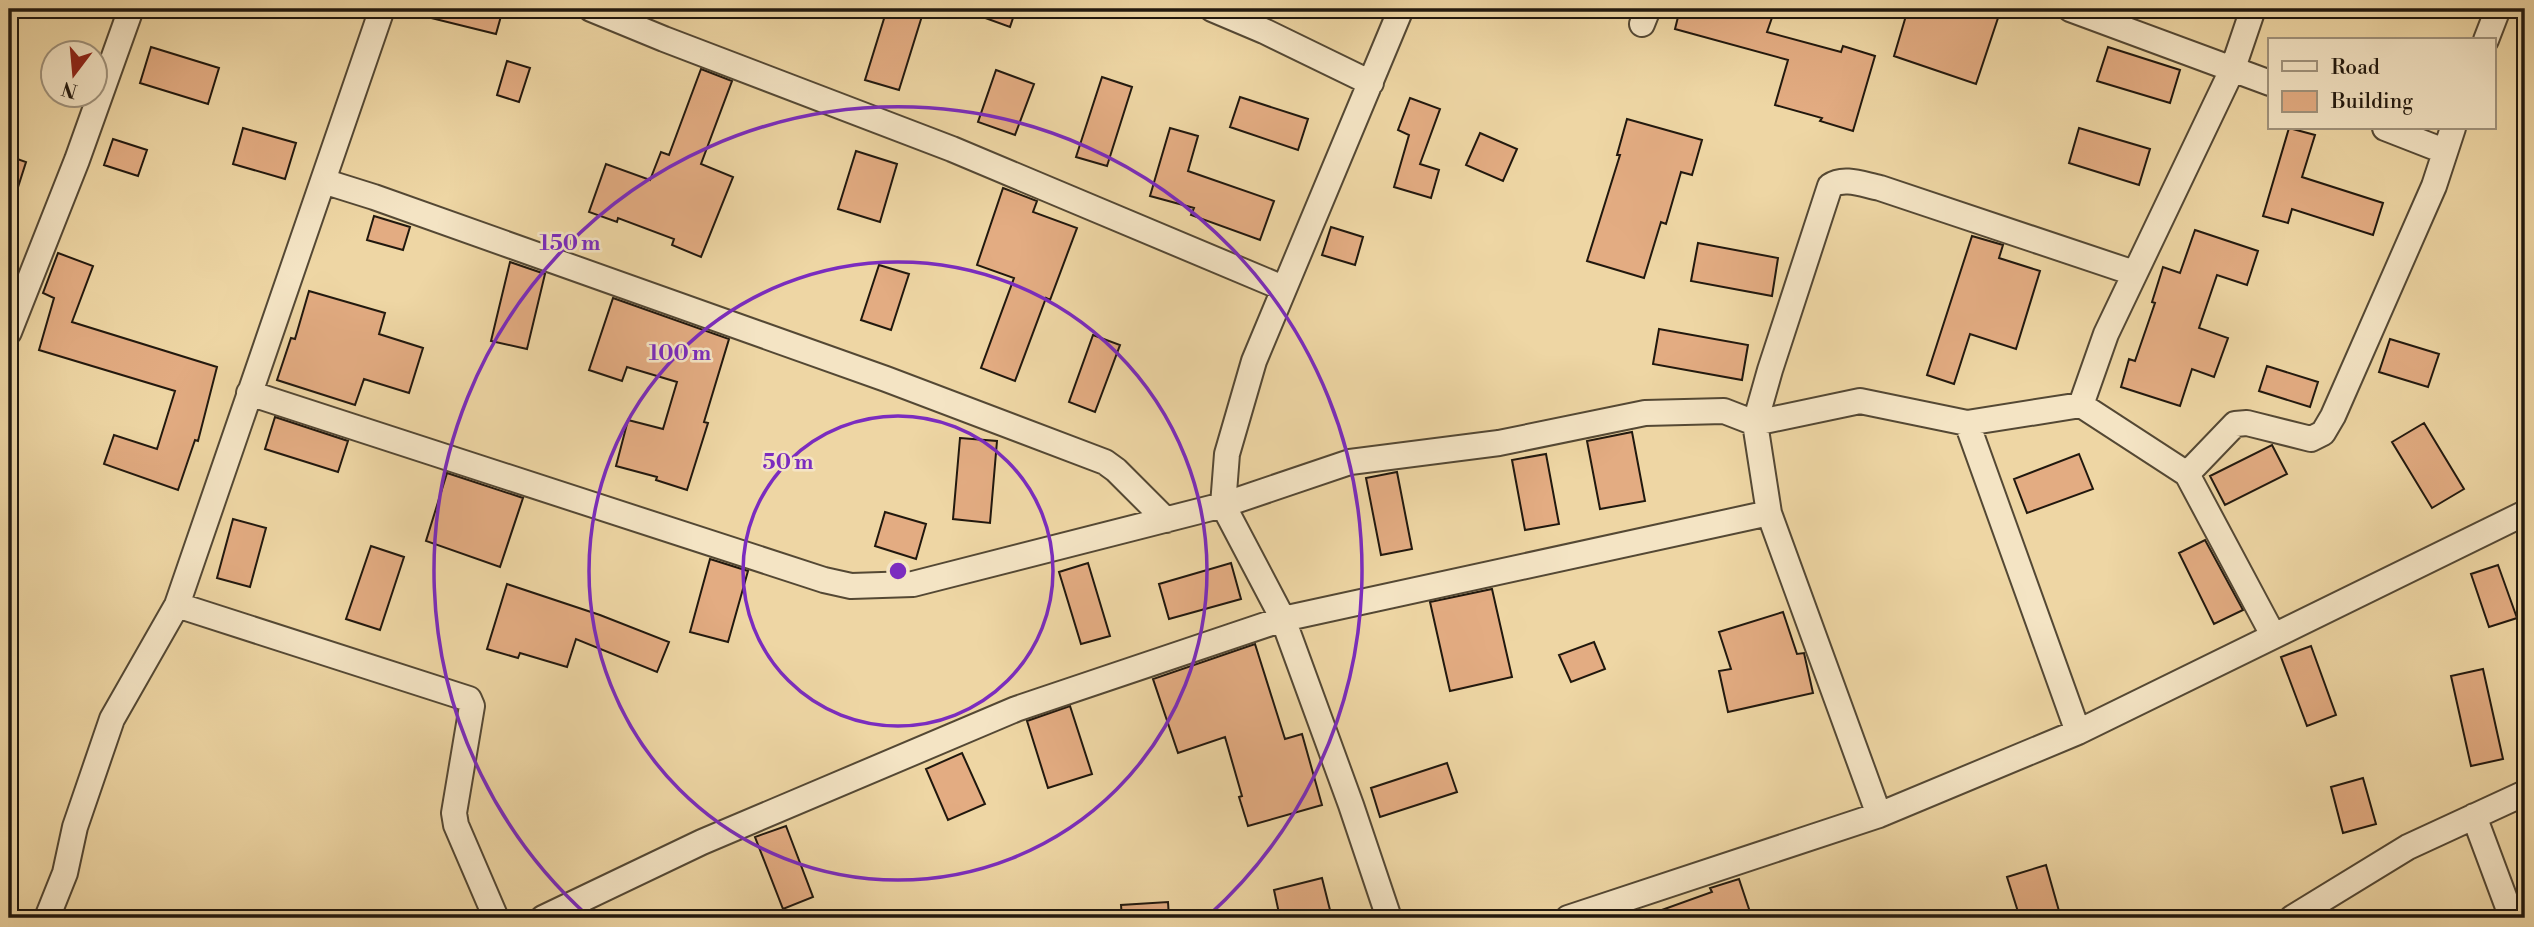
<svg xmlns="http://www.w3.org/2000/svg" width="2534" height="927" font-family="'Libre Bodoni',serif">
<rect width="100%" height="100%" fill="#eed6a4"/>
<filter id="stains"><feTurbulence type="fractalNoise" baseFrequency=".00286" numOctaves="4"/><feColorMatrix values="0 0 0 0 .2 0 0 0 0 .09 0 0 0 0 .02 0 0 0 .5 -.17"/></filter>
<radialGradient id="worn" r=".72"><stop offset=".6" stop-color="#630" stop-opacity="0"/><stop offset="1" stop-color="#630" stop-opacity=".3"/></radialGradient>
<!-- building -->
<path fill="#e3ac82" stroke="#21180e" stroke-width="2" d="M 420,9 L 503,9 L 496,34 L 419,15 Z
M 887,9 L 897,9 L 922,16 L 899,90 L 865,80 Z
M 966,9 L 1016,9 L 1010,27 L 966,11 Z
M 1680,9 L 1775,9 L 1767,32 L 1841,52 L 1843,46 L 1875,56 L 1853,131 L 1820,121 L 1822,118 L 1775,105 L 1788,60 L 1675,29 Z
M 1908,9 L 2001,9 L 1976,84 L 1894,56 Z
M 151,47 L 219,68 L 208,104 L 140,83 Z
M 2108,47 L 2180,70 L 2170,103 L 2097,81 Z
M 507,61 L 530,68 L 519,102 L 497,95 Z
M 701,69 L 732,81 L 701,164 L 733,177 L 701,257 L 672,245 L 674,239 L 618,218 L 617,222 L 589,212 L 606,164 L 650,180 L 661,152 L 669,155 Z
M 996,70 L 1034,84 L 1015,135 L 978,122 Z
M 1102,77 L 1132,87 L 1107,166 L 1076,157 Z
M 1240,97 L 1308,119 L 1298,150 L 1230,127 Z
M 1410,98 L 1440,109 L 1420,164 L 1439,170 L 1431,198 L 1394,187 L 1409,135 L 1398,130 Z
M 1627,119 L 1702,140 L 1692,175 L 1681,172 L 1666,224 L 1661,222 L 1644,278 L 1587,261 L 1620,155 L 1617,155 Z
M 243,128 L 296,143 L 285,179 L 233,164 Z
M 1170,128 L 1198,136 L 1188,171 L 1274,201 L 1260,240 L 1191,215 L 1194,208 L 1150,196 Z
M 2079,128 L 2150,149 L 2139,185 L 2069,163 Z
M 2289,128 L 2315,135 L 2302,177 L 2383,203 L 2373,235 L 2292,209 L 2288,223 L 2263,216 Z
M 1480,133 L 1517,149 L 1503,181 L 1466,165 Z
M 113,139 L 147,150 L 138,176 L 104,165 Z
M 856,151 L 897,164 L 880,222 L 838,209 Z
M 9,156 L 26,162 L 12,206 L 9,206 Z
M 1003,188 L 1037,201 L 1033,212 L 1077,228 L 1050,300 L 1046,298 L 1015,381 L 981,368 L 1014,278 L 977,265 Z
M 374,216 L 410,227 L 403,250 L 367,240 Z
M 1331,227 L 1363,237 L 1355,265 L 1322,255 Z
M 2195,230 L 2258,251 L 2247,285 L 2217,275 L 2199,328 L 2228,338 L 2214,377 L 2192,369 L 2180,406 L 2121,387 L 2129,359 L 2135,361 L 2155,303 L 2152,302 L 2163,267 L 2180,273 Z
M 1972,236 L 2003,245 L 1999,258 L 2040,271 L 2016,349 L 1970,334 L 1954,384 L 1927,375 Z
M 1698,243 L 1778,258 L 1772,296 L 1691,281 Z
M 58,253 L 93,266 L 72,322 L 217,367 L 198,441 L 195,440 L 178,490 L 104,464 L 114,435 L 157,449 L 175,391 L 39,350 L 54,298 L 43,293 Z
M 510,262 L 545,274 L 527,349 L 491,341 Z
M 879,265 L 909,274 L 891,330 L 861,320 Z
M 309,291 L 385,313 L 379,334 L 423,348 L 409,393 L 364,379 L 355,405 L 277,380 L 291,338 L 295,339 Z
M 613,298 L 729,339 L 704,422 L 708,423 L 687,490 L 656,480 L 657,477 L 616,466 L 628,420 L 663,429 L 677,382 L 627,367 L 622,381 L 589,370 Z
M 1659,329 L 1748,345 L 1742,380 L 1653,364 Z
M 1093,335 L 1120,345 L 1095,412 L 1069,402 Z
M 2390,339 L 2439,354 L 2428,387 L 2379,372 Z
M 2267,366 L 2318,382 L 2310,407 L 2259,391 Z
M 275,417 L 348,441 L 338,472 L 265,449 Z
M 2424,423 L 2464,489 L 2432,508 L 2392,442 Z
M 1632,432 L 1645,501 L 1600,509 L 1587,441 Z
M 960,438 L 997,441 L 990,523 L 953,519 Z
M 2272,445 L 2287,474 L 2225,505 L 2210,476 Z
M 1546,454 L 1559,524 L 1525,530 L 1512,460 Z
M 2079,454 L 2093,489 L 2027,513 L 2014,479 Z
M 1397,472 L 1412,549 L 1381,555 L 1366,478 Z
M 447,473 L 523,498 L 500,567 L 426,541 Z
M 885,512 L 926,524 L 916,559 L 875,546 Z
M 233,519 L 266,528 L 250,587 L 217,578 Z
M 2205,540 L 2243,610 L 2214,624 L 2179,553 Z
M 371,546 L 404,557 L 380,630 L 346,619 Z
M 710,559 L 748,571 L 728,642 L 690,632 Z
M 1088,563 L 1110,636 L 1081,644 L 1059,572 Z
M 1231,563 L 1241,599 L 1169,619 L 1159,584 Z
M 2498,565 L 2517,618 L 2489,627 L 2471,574 Z
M 507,584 L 600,615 L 669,642 L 657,672 L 576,639 L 567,667 L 520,653 L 518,658 L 487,649 Z
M 1492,589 L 1512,677 L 1450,691 L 1430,602 Z
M 1783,612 L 1797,654 L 1804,653 L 1813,693 L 1728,712 L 1719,671 L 1731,669 L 1719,632 Z
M 1594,642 L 1605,669 L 1571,682 L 1559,655 Z
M 1255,644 L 1285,739 L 1302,734 L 1322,805 L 1248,826 L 1239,797 L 1242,796 L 1225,737 L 1178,753 L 1153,679 Z
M 2311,646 L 2336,715 L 2307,726 L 2281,657 Z
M 2483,669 L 2503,759 L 2471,766 L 2451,676 Z
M 1070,706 L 1092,774 L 1048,788 L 1027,721 Z
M 962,753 L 985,804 L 948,820 L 926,769 Z
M 1447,763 L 1457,792 L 1380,817 L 1371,788 Z
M 2363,778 L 2376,824 L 2343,833 L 2331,787 Z
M 786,826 L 813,897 L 783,909 L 755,837 Z
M 2046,865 L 2061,918 L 2020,918 L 2007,877 Z
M 1322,878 L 1332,918 L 1280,918 L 1274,890 Z
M 1739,879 L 1752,918 L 1645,918 L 1645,916 L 1712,892 L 1710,888 Z
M 1168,902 L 1169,918 L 1122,918 L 1121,905 Z"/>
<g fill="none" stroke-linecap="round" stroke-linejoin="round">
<defs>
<path id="minor" d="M 591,9 L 664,39 L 952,149 L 1283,288
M 1212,9 L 1264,31 L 1371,83
M 2070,9 L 2270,83
M 1642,24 L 1648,9
M 2486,40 L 2498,9
M 2385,128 L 2444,151
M 323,181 L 374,197 L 886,379 L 1105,462 L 1116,470 L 1166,520
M 9,332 L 77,160 L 131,9
M 249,393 L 824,580 L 851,586 L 913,584 L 1223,505 L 1350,462 L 1499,443 L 1645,413 L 1724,411 L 1755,423 L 1860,401 L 1967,423 L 2081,405 L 2187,474
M 2081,405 L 2106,334 L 2233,68 L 2253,9
M 1967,423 L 2078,732
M 177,605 L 469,699 L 472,706 L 454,813 L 456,825 L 496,918
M 2273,635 L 2187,474 L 2235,424 L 2247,423 L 2311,439 L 2323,433 L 2333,416 L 2434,186 L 2453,128
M 1879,815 L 1769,513 L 1755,423 L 1770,370 L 1830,186 C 1844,176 1864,185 1880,188 L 2134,273
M 2474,816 L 2512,918
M 47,918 L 65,873 L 75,827 L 112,719 L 177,605 L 382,9
M 543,918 L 702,842 L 1016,709 L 1283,619 L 1769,513
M 1389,918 L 1351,805 L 1283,619 L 1223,505 L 1227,454 L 1254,361 L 1401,9
M 1568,918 L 1879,815 L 2078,732 L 2525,513
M 2292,918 L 2408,847 L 2525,793"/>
</defs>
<!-- minor casing -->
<use href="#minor" stroke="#544834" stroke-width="28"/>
<!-- minor -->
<use href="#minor" stroke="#f4e4c4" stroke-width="24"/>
</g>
<!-- distance rings -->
<g fill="none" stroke="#7b2cbf" stroke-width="3.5">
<circle cx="898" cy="571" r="155"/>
<circle cx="898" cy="571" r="309"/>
<path d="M588 916A464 464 0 1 1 1208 916"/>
</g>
<circle cx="898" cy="571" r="10" fill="#7b2cbf" stroke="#f4e4c4" stroke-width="3.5"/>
<g font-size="21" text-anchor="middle" font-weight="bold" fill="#7b2cbf" stroke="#f4e4c4" stroke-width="5" stroke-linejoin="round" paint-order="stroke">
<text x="570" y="250">150 m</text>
<text x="680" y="360">100 m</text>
<text x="788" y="469">50 m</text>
</g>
<!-- margin -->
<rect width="2534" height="927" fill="none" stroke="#eed6a4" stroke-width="35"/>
<rect x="10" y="10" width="2513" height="906" fill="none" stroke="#21180e" stroke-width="3.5"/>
<rect x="18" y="18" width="2499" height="892" fill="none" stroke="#21180e" stroke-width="2"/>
<!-- legend -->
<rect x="2268" y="38" width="228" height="91" fill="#f4e4c4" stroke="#a0927b" stroke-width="2"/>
<rect x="2282" y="61" width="35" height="10" fill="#f4e4c4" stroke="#a0927b" stroke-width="2"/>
<text x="2331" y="74" font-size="21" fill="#21180e">Road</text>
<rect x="2282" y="91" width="35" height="21" fill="#e3ac82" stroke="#a0927b" stroke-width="2"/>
<text x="2331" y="108" font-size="21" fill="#21180e">Building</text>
<!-- north arrow -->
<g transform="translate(74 74) rotate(196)"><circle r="33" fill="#f4e4c4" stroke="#a0927b" stroke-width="2"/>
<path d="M0-5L12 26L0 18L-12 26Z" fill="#8f2418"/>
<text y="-10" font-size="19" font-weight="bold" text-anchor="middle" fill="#21180e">N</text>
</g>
<rect width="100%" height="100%" filter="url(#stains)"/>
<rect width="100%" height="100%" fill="url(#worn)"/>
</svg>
